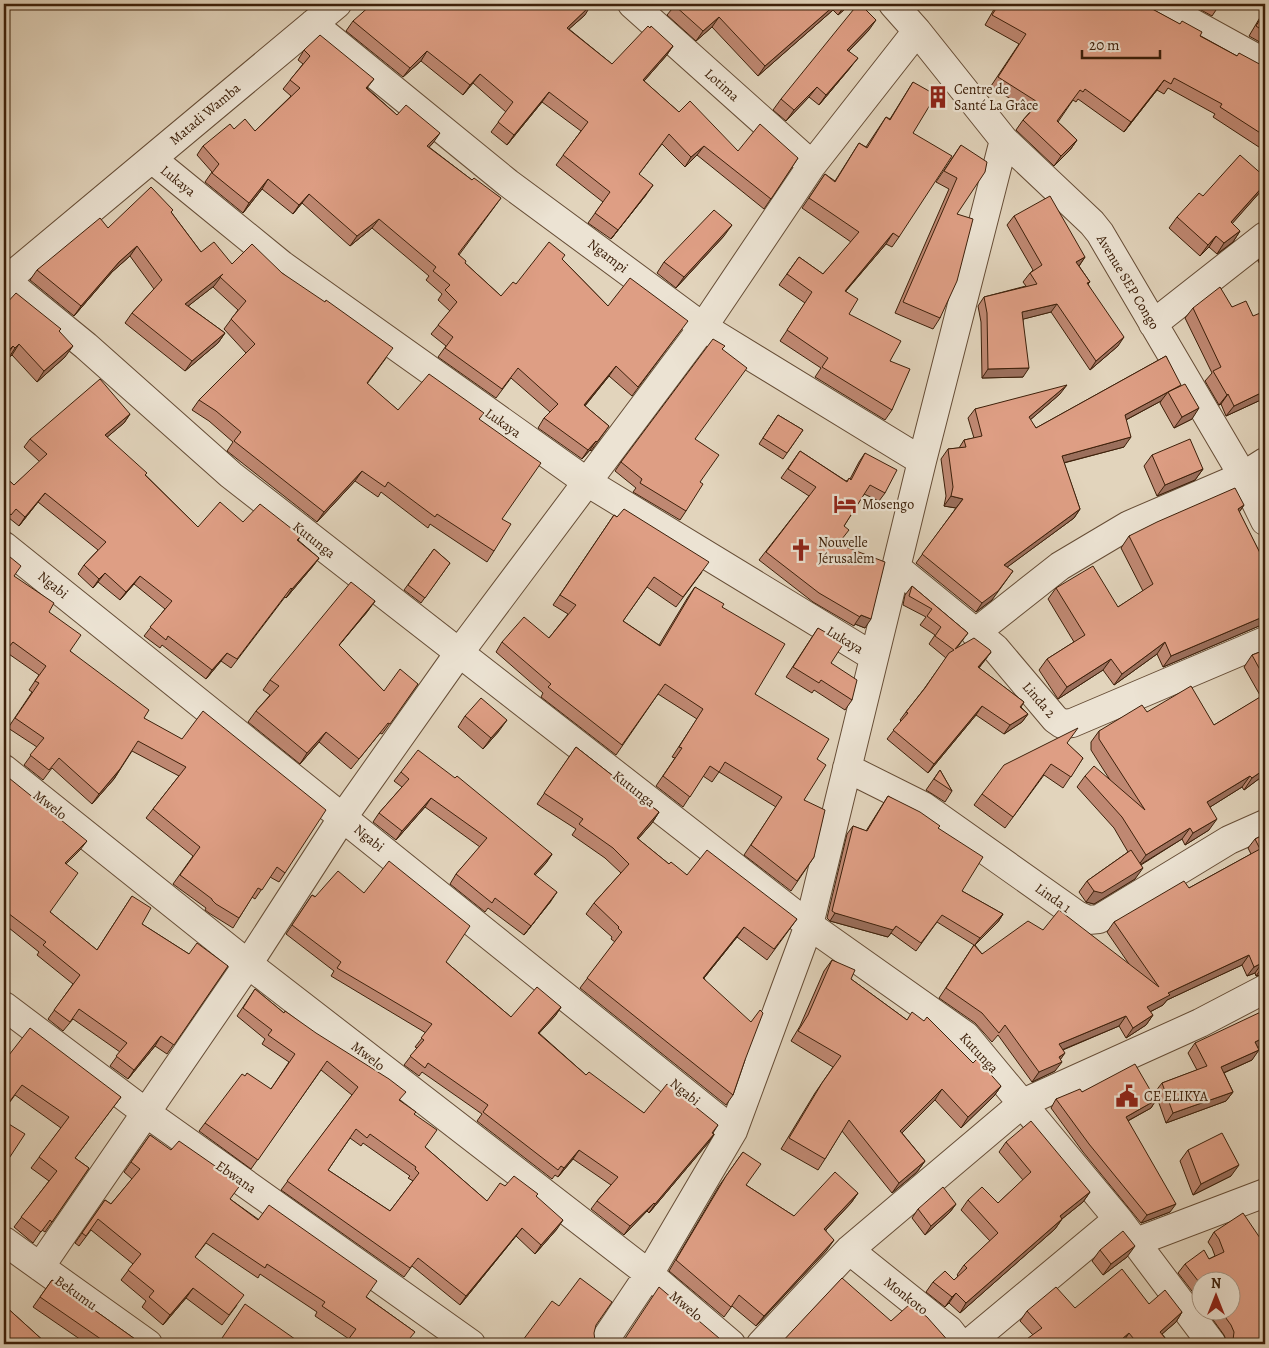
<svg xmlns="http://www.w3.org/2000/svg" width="1269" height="1348" font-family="Alegreya,serif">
<rect width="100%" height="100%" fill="#e2d4bc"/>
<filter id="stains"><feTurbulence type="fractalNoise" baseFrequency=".004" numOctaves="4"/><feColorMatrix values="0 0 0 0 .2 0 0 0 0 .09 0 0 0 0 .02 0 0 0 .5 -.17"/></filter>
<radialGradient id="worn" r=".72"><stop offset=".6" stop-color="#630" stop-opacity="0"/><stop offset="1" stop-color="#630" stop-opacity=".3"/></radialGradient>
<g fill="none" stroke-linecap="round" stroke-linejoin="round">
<defs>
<path id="minor" d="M 632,4 L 812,165
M 893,4 L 917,31 L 1004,140 L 1092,223 L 1100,233 L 1243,476 L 1265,521
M 1158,4 L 1265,63
M 313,24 L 508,183 L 703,327 L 922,461
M 152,159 L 282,265 L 587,482 L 874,657
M 5,280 L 86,346 L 231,475 L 809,925 L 966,1036 L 1118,1219 L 1212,1344
M 4,282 L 337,4
M 1153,324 L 1265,236
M 4,546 L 733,1131
M 897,568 L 995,648 L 1055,719 L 1062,724 L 1072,723 L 1265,641
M 975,633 L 1060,566 L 1129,525 L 1243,476 L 1265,462
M 847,768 L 923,806 L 1077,915 L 1088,920 L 1099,919 L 1229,840 L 1265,824
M 4,769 L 248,964 L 649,1274 L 731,1344
M 4,1006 L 145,1112 L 471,1344
M 4,1241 L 148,1344
M 1136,1242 L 1265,1193
M 849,1250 L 949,1330 L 960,1344
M 40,1267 L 248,964 L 343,817 L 459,653 L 703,327 L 812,165 L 917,31
M 602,1344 L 649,1274 L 733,1131 L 809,925 L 922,461 L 1004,140
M 761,1344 L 849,1250 L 1023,1103 L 1200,1023 L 1265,989
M 968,1344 L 1118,1219"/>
</defs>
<!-- minor casing -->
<use href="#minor" stroke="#664d36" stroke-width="30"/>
<!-- minor -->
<use href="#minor" stroke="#ece3d3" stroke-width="28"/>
</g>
<!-- wall -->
<path fill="#bf8872" stroke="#3d200a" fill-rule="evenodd" d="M 676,4 L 851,4 L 838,15 L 833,10 L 758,76 L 712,27 L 696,41 L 667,15 Z
M 997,4 L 1143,4 L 1237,56 L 1265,67 L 1265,151 L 1213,117 L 1215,114 L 1168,88 L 1164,94 L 1157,90 L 1124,132 L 1078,99 L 1076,102 L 1073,100 L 1058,122 L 1077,140 L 1070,150 L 1054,166 L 1016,130 L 1023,120 L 1030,112 L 991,86 L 1019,44 L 985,25 Z
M 1192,4 L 1220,4 L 1212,16 L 1192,5 Z
M 1265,9 L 1265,45 L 1249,36 Z
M 585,15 L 569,29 L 612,64 L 673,46 L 666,56 L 644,81 L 679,112 L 738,151 L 798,158 L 764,209 L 697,155 L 685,167 L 662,144 L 639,174 L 646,195 L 611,239 L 588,223 L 603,202 L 556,165 L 581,131 L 542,102 L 507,145 L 491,132 L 506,112 L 473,83 L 463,95 L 421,61 L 403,77 L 346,31 L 353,21 Z
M 869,30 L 849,51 L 850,68 L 819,105 L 809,97 L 786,121 L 773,110 L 781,99 Z
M 304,50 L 374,79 L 367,88 L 397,115 L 433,143 L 429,147 L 472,180 L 501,198 L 459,255 L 465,263 L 501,296 L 516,284 L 562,259 L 608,306 L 681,330 L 632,396 L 609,376 L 585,406 L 609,426 L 591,451 L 590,450 L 582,459 L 538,428 L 544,418 L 550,412 L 511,378 L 496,398 L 438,357 L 446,346 L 431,334 L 450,311 L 438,300 L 442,294 L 426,280 L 429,276 L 372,228 L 350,246 L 302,203 L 293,214 L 262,189 L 243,213 L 205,182 L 212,172 L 197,155 L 203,146 L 234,129 L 255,131 L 291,96 L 283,89 L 303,64 L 298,60 Z
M 913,82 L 913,133 L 899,237 L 892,247 L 886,244 L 846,291 L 849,314 L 890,361 L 892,410 L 885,420 L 815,377 L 821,368 L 780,341 L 805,303 L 779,285 L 799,257 L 823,274 L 851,242 L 802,208 L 825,174 L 835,181 L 859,143 L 866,147 L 886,117 L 890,119 Z
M 961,145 L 957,214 L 940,318 L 933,329 L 895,313 L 949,189 L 936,182 Z
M 1261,191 L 1232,223 L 1240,231 L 1233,242 L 1217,254 L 1209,247 L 1200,256 L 1169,228 L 1177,217 L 1203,196 Z
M 173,210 L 171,212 L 201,252 L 232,264 L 282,273 L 386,358 L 367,384 L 398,410 L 479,419 L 502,519 L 494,551 L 487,562 L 430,524 L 428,528 L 381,492 L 378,497 L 355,481 L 317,522 L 227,451 L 233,442 L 209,421 L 192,410 L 199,400 L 246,353 L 224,329 L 238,310 L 213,287 L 214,286 L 188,306 L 225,333 L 218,343 L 185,371 L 125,323 L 132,313 L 154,289 L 130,256 L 112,272 L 74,316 L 30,280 L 37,270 L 108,228 Z
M 1014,216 L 1085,257 L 1079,266 L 1090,282 L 1088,284 L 1118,346 L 1090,370 L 1051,312 L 1023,319 L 1023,377 L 982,378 L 981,322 L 978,306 L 984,297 L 1026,286 L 1023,282 L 1030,273 L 1033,270 L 1007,225 Z
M 724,236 L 676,288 L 657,273 L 664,262 Z
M 1265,251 L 1265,272 L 1258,261 Z
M 4,306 L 59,331 L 65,357 L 37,382 L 12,355 L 8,359 L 6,357 Z
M 1232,307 L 1253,316 L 1265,398 L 1226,416 L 1221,404 L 1219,405 L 1205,381 L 1212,373 L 1185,318 L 1193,308 Z
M 722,349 L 695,439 L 686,511 L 680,520 L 633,492 L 636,488 L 615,471 L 621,462 Z
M 1166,356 L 1192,419 L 1174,428 L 1160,403 L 1161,401 L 1126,420 L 1124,447 L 1064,463 L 1080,509 L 1074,518 L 1007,567 L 992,600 L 976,612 L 916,563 L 956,508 L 944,506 L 946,496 L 941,459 L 948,449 L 959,448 L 964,440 L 974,438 L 968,418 L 975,409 L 1060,394 L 1030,420 L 1036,428 Z
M 130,414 L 124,423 L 107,437 L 198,527 L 243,522 L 301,536 L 298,540 L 319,558 L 313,566 L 286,598 L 285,597 L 231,668 L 221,661 L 206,679 L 162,645 L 160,648 L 144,636 L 165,609 L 134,584 L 120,600 L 98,582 L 93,588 L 78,574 L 84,565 L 98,550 L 38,502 L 19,526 L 9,518 L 5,524 L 4,523 L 4,476 L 14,485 L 40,462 L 24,447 L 30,439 Z
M 778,415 L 803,430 L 783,459 L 759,444 Z
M 800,451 L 846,481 L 850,479 L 859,462 L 865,453 L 885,493 L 879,501 L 864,494 L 844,526 L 839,544 L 865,628 L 855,624 L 854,626 L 813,602 L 759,560 L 809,496 L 781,478 Z
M 1152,455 L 1203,469 L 1195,480 L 1157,496 L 1144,466 Z
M 1244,505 L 1239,512 L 1265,563 L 1265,626 L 1259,626 L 1163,667 L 1157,654 L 1114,685 L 1103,670 L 1058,699 L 1039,670 L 1047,659 L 1074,642 L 1048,599 L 1056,588 L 1118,607 L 1143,591 L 1121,548 L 1129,536 Z
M 614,515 L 702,572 L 676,607 L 647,587 L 623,621 L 659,645 L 688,597 L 695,587 L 722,607 L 755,694 L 817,759 L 804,800 L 814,857 L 791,891 L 744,855 L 776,807 L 719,772 L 712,782 L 703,776 L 683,807 L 656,786 L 675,758 L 672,757 L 697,719 L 658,694 L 616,755 L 541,697 L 543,693 L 496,652 L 502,642 L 549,638 L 568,614 L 553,605 Z
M 434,549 L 450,563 L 421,603 L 404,590 Z
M 4,552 L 14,576 L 49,612 L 70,651 L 144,718 L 285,873 L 279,882 L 270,877 L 255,899 L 252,897 L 233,928 L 209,913 L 205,910 L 206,908 L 173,884 L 193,856 L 146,818 L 153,809 L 179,776 L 132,751 L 114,779 L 92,804 L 52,768 L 43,780 L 24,765 L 37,747 L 8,728 L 32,692 L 29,690 L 39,675 L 6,652 L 4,655 Z
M 912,586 L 968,633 L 956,649 L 991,652 L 979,668 L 1024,702 L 1021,707 L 1028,714 L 1022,722 L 1004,734 L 976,715 L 928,773 L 887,739 L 901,721 L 900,720 L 906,712 L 924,689 L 946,658 L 929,644 L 935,635 L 920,625 L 926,617 L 903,605 L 905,595 Z
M 375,601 L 367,612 L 339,645 L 384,691 L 418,684 L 382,734 L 380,733 L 351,769 L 319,742 L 300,764 L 248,722 L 256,711 L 270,695 L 263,690 L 270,680 Z
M 818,628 L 831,663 L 852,700 L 845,710 L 814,690 L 812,693 L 786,677 Z
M 1265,650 L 1265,777 L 1264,775 L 1244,790 L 1242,787 L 1210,807 L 1209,830 L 1185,845 L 1182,839 L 1141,865 L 1135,879 L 1094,904 L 1086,902 L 1079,892 L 1087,881 L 1128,852 L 1114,828 L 1077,787 L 1085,776 L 1110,780 L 1091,750 L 1091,742 L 1099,731 L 1147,712 L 1214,725 L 1261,697 L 1244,667 L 1252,655 Z
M 465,716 L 499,731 L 483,749 L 458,727 Z
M 1067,744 L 1083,758 L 1063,788 L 1044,775 L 1005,828 L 974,805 L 982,794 Z
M 576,747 L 659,812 L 652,823 L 638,839 L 669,864 L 687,875 L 797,919 L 767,960 L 737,937 L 704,978 L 745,1060 L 733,1095 L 726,1105 L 580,988 L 615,942 L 611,939 L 612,937 L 586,914 L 594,903 L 621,873 L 605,858 L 572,835 L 576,829 L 537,804 Z
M 940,770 L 952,791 L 945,802 L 926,790 Z
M 401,772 L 552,854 L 546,863 L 535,875 L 551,901 L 524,935 L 488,908 L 485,912 L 450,884 L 456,874 L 480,847 L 425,807 L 396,840 L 373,822 L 379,813 L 402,787 L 394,781 Z
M 4,774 L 80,850 L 66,864 L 50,912 L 97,950 L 132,896 L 142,924 L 189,954 L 228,966 L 167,1054 L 155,1046 L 128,1079 L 110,1066 L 120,1052 L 73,1019 L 63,1031 L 48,1019 L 73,984 L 37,955 L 39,952 L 4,924 Z
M 888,796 L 938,828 L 962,891 L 1003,914 L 998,922 L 975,945 L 982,954 L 1043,930 L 1129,964 L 1107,932 L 1114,922 L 1189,888 L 1251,854 L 1248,848 L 1255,839 L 1265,834 L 1265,974 L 1256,976 L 1255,973 L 1247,976 L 1242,965 L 1167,1000 L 1163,1005 L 1150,1012 L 1153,1015 L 1146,1025 L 1126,1038 L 1119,1026 L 1063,1050 L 1060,1059 L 1055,1071 L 1032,1082 L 998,1035 L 992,1042 L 975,1023 L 939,998 L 974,945 L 937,922 L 916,951 L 891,933 L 888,937 L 830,921 L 827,918 L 847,834 L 853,826 L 866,831 Z
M 312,895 L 446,962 L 511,1017 L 561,1007 L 555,1016 L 539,1033 L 586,1075 L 644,1113 L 718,1125 L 713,1133 L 714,1134 L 708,1143 L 649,1213 L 647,1211 L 624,1235 L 591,1209 L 597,1201 L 611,1185 L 573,1159 L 558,1177 L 555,1175 L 552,1179 L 477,1121 L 482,1114 L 422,1072 L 419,1076 L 404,1065 L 417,1048 L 415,1047 L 426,1033 L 331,976 L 334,971 L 286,934 Z
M 832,960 L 851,979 L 907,1020 L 973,1063 L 1001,1086 L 994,1096 L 961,1128 L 935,1100 L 902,1133 L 925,1161 L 917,1172 L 892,1193 L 842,1131 L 825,1159 L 818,1170 L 781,1149 L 815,1093 L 833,1067 L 791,1041 L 800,1026 L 824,971 Z
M 255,989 L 284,1013 L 400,1100 L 414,1114 L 425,1147 L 487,1201 L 505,1186 L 536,1196 L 557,1229 L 535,1254 L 516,1236 L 460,1305 L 412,1266 L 404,1277 L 281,1190 L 352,1095 L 321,1070 L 251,1169 L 199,1131 L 205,1123 L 271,1089 L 289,1062 L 262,1044 L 265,1039 L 237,1016 ZM 350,1138 L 361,1146 L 363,1143 L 410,1176 L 408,1178 L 413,1181 L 390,1211 L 328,1170 Z
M 1195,1043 L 1258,1047 L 1252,1060 L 1224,1073 L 1233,1092 L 1226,1101 L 1166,1123 L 1155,1092 L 1162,1083 L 1197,1070 L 1188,1053 Z
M 4,1050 L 9,1055 L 121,1097 L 75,1158 L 89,1168 L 45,1232 L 42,1230 L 33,1243 L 14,1227 L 49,1181 L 31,1168 L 61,1128 L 15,1095 L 4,1110 Z
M 1082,1092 L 1156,1100 L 1151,1108 L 1128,1121 L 1170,1212 L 1141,1223 L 1083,1152 L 1051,1108 L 1056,1099 Z
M 1265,1112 L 1265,1130 L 1261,1117 Z
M 150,1135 L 230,1199 L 415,1332 L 349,1339 L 315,1316 L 317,1312 L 260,1274 L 258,1278 L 206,1243 L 195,1257 L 237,1305 L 222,1325 L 186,1298 L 163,1325 L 142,1307 L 146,1301 L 121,1280 L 133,1264 L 91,1230 L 79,1246 L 75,1243 L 105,1200 L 111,1204 L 132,1179 L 124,1172 Z
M 1006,1142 L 1090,1192 L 1083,1202 L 1062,1219 L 1055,1229 L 960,1313 L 949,1303 L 945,1307 L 926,1292 L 933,1282 L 954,1280 L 958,1276 L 957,1275 L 964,1265 L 990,1241 L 961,1210 L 968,1200 L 998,1203 L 1023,1180 L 999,1152 Z
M 1188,1150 L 1231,1176 L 1193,1195 L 1180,1161 Z
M 743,1152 L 746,1185 L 794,1216 L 858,1193 L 851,1203 L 826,1230 L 827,1250 L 756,1326 L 732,1306 L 724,1317 L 669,1271 L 719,1186 Z
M 956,1204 L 950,1212 L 925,1235 L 912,1218 L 918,1209 Z
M 1214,1232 L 1260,1238 L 1265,1344 L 1227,1344 L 1227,1342 L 1224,1335 L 1206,1310 L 1232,1310 L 1202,1280 L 1202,1304 L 1178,1273 L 1185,1264 L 1209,1259 L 1215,1256 L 1212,1248 L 1208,1242 Z
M 1100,1250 L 1127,1257 L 1103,1275 L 1092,1261 Z
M 52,1280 L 142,1344 L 87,1344 L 33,1307 Z
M 1149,1304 L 1182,1312 L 1176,1322 L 1162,1334 L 1170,1344 L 1124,1344 L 1123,1342 L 1033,1335 L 1020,1321 L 1027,1311 Z
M 4,1305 L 47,1344 L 4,1344 Z
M 891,1321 L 951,1344 L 780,1344 Z"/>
<!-- shaded-wall -->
<path fill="#9b6f5c" stroke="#3d200a" d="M 836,4 L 838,4 L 833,10 L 758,76 L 765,66 Z
M 847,4 L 851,4 L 838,15 L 845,5 Z
M 591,5 L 585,15 L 560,37 L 567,28 Z
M 719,17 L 712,27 L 696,41 L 703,31 Z
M 876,20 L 869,30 L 840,60 L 847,50 Z
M 673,46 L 666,56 L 636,90 L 643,80 Z
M 427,51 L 421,61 L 403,77 L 410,68 Z
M 858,58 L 850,68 L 819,105 L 826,95 Z
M 480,74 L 473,83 L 463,95 L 470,85 Z
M 1164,80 L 1157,90 L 1124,132 L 1131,122 Z
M 817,87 L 809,97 L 786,121 L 794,110 Z
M 549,92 L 542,102 L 507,145 L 514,135 Z
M 440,133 L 433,143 L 421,156 L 427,146 Z
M 1077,140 L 1070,150 L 1054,166 L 1061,156 Z
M 704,146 L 697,155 L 685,167 L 691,157 Z
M 268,179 L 262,189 L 243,213 L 249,203 Z
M 1265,184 L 1261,191 L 1224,233 L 1231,222 Z
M 653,185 L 646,195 L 611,239 Z
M 309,194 L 302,203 L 293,214 L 299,205 Z
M 379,219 L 372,228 L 350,246 L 357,236 Z
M 732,225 L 724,236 L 676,288 L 684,277 Z
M 1240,231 L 1233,242 L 1217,254 L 1224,243 Z
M 893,233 L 886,244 L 837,301 L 845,291 Z
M 1216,236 L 1209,247 L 1200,256 L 1208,245 Z
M 137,246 L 130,256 L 112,272 L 74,316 L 81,306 L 119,262 Z
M 1085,257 L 1079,266 L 1070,271 L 1076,262 Z
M 223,274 L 214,286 L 178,314 L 185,304 Z
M 1057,304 L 1051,312 L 1016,321 L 1022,312 Z
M 225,333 L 218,343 L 185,371 L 192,361 Z
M 1124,337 L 1118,346 L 1090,370 L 1096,361 Z
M 19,344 L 12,355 L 8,359 L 15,348 Z
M 13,346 L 6,357 L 4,359 L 4,355 Z
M 73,346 L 65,357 L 37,382 L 44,371 Z
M 616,366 L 609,376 L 578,414 L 584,405 Z
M 1029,368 L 1023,377 L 982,378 L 988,369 Z
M 1067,385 L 1060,394 L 1022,427 L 1029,417 Z
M 1265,391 L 1265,398 L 1226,416 L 1234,406 Z
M 1168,392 L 1161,401 L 1118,424 L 1125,415 Z
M 1228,394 L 1221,404 L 1219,405 L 1227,395 Z
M 1199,408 L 1192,419 L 1174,428 L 1182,417 Z
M 130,414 L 124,423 L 99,444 L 105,435 Z
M 1131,437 L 1124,447 L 1055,465 L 1062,456 Z
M 596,441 L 590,450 L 582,459 L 588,450 Z
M 1203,469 L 1195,480 L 1157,496 L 1165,485 Z
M 362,471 L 355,481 L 317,522 L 324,512 Z
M 45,493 L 38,502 L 19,526 L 25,517 Z
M 951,496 L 963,499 L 956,508 L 944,506 Z
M 1244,505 L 1236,517 L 1238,509 Z
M 1080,509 L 1074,518 L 998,574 L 1004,565 Z
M 319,558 L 313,566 L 286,598 L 292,589 Z
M 1013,571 L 992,600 L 976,612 L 982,603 Z
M 105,573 L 98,582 L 93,588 L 99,579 Z
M 140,576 L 134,584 L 120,600 L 126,592 Z
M 375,601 L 367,612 L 331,655 L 339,645 Z
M 861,615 L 871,619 L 865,628 L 855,624 Z
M 1265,616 L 1265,626 L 1259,626 L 1163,667 L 1171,656 Z
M 1165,642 L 1157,654 L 1114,685 L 1122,674 Z
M 991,652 L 985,660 L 972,676 L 978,667 Z
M 227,653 L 221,661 L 206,679 L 212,670 Z
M 1111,659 L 1103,670 L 1058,699 L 1067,687 Z
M 982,706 L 976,715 L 928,773 L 934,764 Z
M 1028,714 L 1022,722 L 1004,734 L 1010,725 Z
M 507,720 L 499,731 L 483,749 L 491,738 Z
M 326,732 L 319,742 L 300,764 L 307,753 Z
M 120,769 L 114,779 L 92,804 L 99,794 Z
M 1265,769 L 1265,774 L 1264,775 L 1244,790 L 1252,778 Z
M 1250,776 L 1242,787 L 1199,814 L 1207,802 Z
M 431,798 L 425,807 L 396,840 L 402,831 Z
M 659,812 L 652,823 L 630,848 L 637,838 Z
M 1217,819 L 1209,830 L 1185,845 L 1193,833 Z
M 1190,828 L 1182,839 L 1138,866 L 1146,855 Z
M 87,841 L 80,850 L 58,872 L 65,863 Z
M 552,854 L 546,863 L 527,884 L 534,874 Z
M 1143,868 L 1135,879 L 1094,904 L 1086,902 L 1094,891 Z
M 557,892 L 551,901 L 524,935 L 531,926 Z
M 835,913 L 896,926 L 888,937 L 830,921 Z
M 1003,914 L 998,922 L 974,946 L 980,938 Z
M 744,927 L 737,937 L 696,988 L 703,978 Z
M 1249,955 L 1242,965 L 1167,1000 L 1163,1005 L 1140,1017 L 1147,1007 L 1168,993 Z
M 1262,963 L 1255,973 L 1247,976 L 1254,967 Z
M 1263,966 L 1265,966 L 1265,974 L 1256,976 Z
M 561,1007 L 555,1016 L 532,1041 L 538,1033 Z
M 1153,1015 L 1146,1025 L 1126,1038 L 1133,1028 Z
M 1126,1016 L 1119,1026 L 1052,1054 L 1059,1044 Z
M 161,1036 L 155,1046 L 128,1079 L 134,1070 Z
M 1265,1037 L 1265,1044 L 1248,1052 L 1255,1042 Z
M 1259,1050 L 1252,1060 L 1214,1077 L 1221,1067 Z
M 1065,1053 L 1058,1063 L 1062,1062 L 1055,1071 L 1032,1082 L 1039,1072 Z
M 1001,1086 L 994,1096 L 961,1128 L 968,1117 Z
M 942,1089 L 935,1100 L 893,1142 L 900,1131 Z
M 1233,1092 L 1226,1101 L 1166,1123 L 1173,1113 Z
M 1156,1100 L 1151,1108 L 1120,1125 L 1126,1117 Z
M 714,1134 L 708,1143 L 649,1213 L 655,1204 Z
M 579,1150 L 573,1159 L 558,1177 L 564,1168 Z
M 925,1161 L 917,1172 L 892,1193 L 899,1183 Z
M 1239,1165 L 1231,1176 L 1193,1195 L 1201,1184 Z
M 1090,1192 L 1083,1202 L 1053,1226 L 1060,1216 Z
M 858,1193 L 851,1203 L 817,1239 L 824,1229 Z
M 654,1203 L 647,1211 L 624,1235 L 630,1226 Z
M 956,1204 L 950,1212 L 925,1235 L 931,1226 Z
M 1176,1204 L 1170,1212 L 1141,1223 L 1147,1215 Z
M 1062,1219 L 1055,1229 L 960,1313 L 966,1303 Z
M 563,1220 L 557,1229 L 535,1254 L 541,1245 Z
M 522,1228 L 516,1236 L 460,1305 L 466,1296 Z
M 834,1240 L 827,1250 L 756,1326 L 764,1316 Z
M 1135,1246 L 1127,1257 L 1103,1275 L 1111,1264 Z
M 193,1288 L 186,1298 L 163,1325 L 170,1315 Z
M 956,1293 L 949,1303 L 945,1307 L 952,1297 Z
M 1182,1312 L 1176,1322 L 1154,1341 L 1160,1332 Z
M 1129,1333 L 1123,1342 L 1120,1344 L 1116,1344 Z"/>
<!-- building -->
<path fill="#de9e84" stroke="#3d200a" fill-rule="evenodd" d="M 372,4 L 590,4 L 591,5 L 567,28 L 612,64 L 648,26 L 650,28 L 651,26 L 673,46 L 643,80 L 679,112 L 690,101 L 738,151 L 760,124 L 798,158 L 771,199 L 704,146 L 691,157 L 669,134 L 639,174 L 653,185 L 618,230 L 595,213 L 610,192 L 563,155 L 588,122 L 549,92 L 514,135 L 498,122 L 513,102 L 480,74 L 470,85 L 427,51 L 410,68 L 353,21 Z
M 676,4 L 836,4 L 765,66 L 719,17 L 703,31 L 674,5 Z
M 858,4 L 860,4 L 876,20 L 847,50 L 858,58 L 826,95 L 817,87 L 794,110 L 781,99 Z
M 999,4 L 1143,4 L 1180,24 L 1182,21 L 1202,32 L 1200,36 L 1237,56 L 1239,53 L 1265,67 L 1265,136 L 1220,107 L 1222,104 L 1174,78 L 1171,84 L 1164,80 L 1131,122 L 1085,89 L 1083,92 L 1080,90 L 1057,121 L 1077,140 L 1061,156 L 1023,120 L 1039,103 L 998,77 L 1026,34 L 992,15 Z
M 1265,11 L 1265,32 L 1256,26 Z
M 320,35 L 374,79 L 366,88 L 397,115 L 406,105 L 440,133 L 427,146 L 472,180 L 474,178 L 501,198 L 458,254 L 466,261 L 465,263 L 501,296 L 513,282 L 516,284 L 549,242 L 565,255 L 562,259 L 608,306 L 630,278 L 688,321 L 638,387 L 616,366 L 584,405 L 609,426 L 597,442 L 596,441 L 588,450 L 544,418 L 558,404 L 518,368 L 502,389 L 445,348 L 453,337 L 438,325 L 457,302 L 445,290 L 450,285 L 433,271 L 436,267 L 379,219 L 357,236 L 309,194 L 299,205 L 268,179 L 249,203 L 212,173 L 219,164 L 203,146 L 230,124 L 234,129 L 245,119 L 255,131 L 300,88 L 290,80 L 310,56 L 304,50 Z
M 913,82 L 936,95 L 913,133 L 952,156 L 899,237 L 893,233 L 845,291 L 858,299 L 849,314 L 901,341 L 890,361 L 910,369 L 892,410 L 822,367 L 828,358 L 787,330 L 812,292 L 787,274 L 799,257 L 823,274 L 859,232 L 809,198 L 825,174 L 835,182 L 859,143 L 867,148 L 886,117 L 890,120 Z
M 961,145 L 987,162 L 985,172 L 957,214 L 973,219 L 957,281 L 940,318 L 903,302 L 957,178 L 944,171 Z
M 1240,155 L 1265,177 L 1265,184 L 1231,222 L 1240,231 L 1224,243 L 1216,236 L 1208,245 L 1177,217 L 1199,193 L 1203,196 Z
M 151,187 L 173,210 L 171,212 L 201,252 L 214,242 L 232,264 L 252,244 L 282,273 L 325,302 L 326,300 L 393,348 L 367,383 L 398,410 L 429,374 L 484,413 L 479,419 L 541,463 L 502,519 L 511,524 L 494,551 L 437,514 L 435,517 L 388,482 L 385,487 L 362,471 L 324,512 L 234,441 L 241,432 L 216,411 L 199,400 L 255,344 L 231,319 L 246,301 L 220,277 L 223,274 L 185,304 L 225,333 L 192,361 L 132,313 L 162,280 L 137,246 L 119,262 L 81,306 L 37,270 L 100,218 L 108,228 Z
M 1050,196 L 1085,257 L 1076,262 L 1090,282 L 1087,283 L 1124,337 L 1096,361 L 1057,304 L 1022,312 L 1029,368 L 988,369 L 987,313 L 984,297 L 1037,284 L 1030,273 L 1042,265 L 1014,216 Z
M 714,210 L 732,225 L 684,277 L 664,262 Z
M 1220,287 L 1232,307 L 1246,301 L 1253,316 L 1265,311 L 1265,391 L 1234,406 L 1228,394 L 1227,395 L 1213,371 L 1221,367 L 1193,308 Z
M 16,293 L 61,329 L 59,331 L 73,346 L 44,371 L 19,344 L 15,348 L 13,346 L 4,355 L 4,306 Z
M 713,339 L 725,346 L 722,349 L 747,368 L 695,439 L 719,455 L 700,482 L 703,484 L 686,511 L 640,483 L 642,479 L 621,462 Z
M 1166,356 L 1181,385 L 1125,415 L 1131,437 L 1062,456 L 1080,509 L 1004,565 L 1013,571 L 998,591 L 982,603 L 922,554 L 963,499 L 951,496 L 953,487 L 948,449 L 966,447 L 964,440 L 982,436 L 975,409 L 1067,385 L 1029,417 L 1036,428 Z
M 100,379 L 130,414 L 105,435 L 147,473 L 145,475 L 198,527 L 220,502 L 243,522 L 260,504 L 301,536 L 297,540 L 319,558 L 292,589 L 291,588 L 237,659 L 227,653 L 212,670 L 168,636 L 166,640 L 150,627 L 172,601 L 140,576 L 126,592 L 105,573 L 99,579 L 84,565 L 106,542 L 45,493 L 25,517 L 16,509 L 11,515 L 4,508 L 4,476 L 14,485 L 47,454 L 30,439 Z
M 1185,384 L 1199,408 L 1182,417 L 1168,392 Z
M 778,415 L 803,430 L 787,453 L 763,438 Z
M 1190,439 L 1203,469 L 1165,485 L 1152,455 Z
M 800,451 L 847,482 L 849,478 L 851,480 L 865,453 L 897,470 L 885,493 L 870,485 L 844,526 L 849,530 L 838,544 L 885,562 L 871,619 L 861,615 L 860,617 L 819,593 L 766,552 L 816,487 L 788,469 Z
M 1235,488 L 1244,505 L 1238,509 L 1265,563 L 1265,616 L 1171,656 L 1165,642 L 1122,674 L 1111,659 L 1067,687 L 1047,659 L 1085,635 L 1056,588 L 1093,566 L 1118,607 L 1153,584 L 1129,536 L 1157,522 Z
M 624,509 L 709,562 L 683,597 L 654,577 L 623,621 L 660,646 L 695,587 L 724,604 L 722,607 L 785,644 L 755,694 L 829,739 L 817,759 L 826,765 L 804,800 L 825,810 L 814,857 L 797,881 L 751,845 L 782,797 L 725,762 L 719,772 L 710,766 L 690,797 L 663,776 L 682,748 L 679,747 L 703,709 L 665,684 L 622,745 L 548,687 L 551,684 L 502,642 L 524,617 L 549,638 L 576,605 L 560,595 L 614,515 L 617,517 Z
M 434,549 L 450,563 L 425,598 L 408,585 Z
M 4,552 L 21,566 L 14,576 L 54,603 L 49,612 L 81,635 L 70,651 L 149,710 L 144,718 L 182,739 L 203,711 L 326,810 L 285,873 L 277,867 L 262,890 L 258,888 L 239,918 L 216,904 L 212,900 L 212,899 L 180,875 L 200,847 L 153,809 L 186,767 L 138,741 L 120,769 L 99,794 L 59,758 L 49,770 L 30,755 L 44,738 L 15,718 L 39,683 L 35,681 L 46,666 L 13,642 L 4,653 Z
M 351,582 L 375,601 L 339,645 L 384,691 L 400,669 L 418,684 L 390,724 L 388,723 L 359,759 L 326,732 L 307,753 L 256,711 L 279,686 L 270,680 Z
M 912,586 L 968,633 L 955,649 L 974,638 L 990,650 L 991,652 L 978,667 L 1024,702 L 1020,707 L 1028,714 L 1010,725 L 982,706 L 934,764 L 893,730 L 908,713 L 906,712 L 925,688 L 949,653 L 954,650 L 935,636 L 941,627 L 927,616 L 932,609 L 909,596 Z
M 818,628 L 844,643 L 831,663 L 857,680 L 852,700 L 821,680 L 819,683 L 793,667 Z
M 1265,650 L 1265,679 L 1252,655 Z
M 1191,686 L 1214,725 L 1265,694 L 1265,769 L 1252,778 L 1250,776 L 1207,802 L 1217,819 L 1193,833 L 1190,828 L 1146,855 L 1122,817 L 1085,776 L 1094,766 L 1145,810 L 1099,739 L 1099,731 L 1142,705 L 1147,712 Z
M 481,698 L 507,720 L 491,738 L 465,716 Z
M 1078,728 L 1067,743 L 1083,758 L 1071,777 L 1051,764 L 1013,817 L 982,794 L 1004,765 Z
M 576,747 L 659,812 L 637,838 L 669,864 L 671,862 L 687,875 L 707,850 L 797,919 L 774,949 L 744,927 L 703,978 L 751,1022 L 760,1010 L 763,1013 L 745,1060 L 733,1095 L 587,978 L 622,932 L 618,928 L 619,927 L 594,903 L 629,864 L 613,848 L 579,824 L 583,819 L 544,793 Z
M 418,750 L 455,778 L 457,776 L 552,854 L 534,874 L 557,892 L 531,926 L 495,898 L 492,903 L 456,874 L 487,838 L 431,798 L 402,831 L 379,813 L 409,779 L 401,772 Z
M 940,770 L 952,791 L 934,779 Z
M 4,774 L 87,841 L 65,863 L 78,873 L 50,912 L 97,950 L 132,896 L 151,908 L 142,924 L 189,954 L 197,943 L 228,966 L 174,1045 L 161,1036 L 134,1070 L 116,1056 L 127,1043 L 79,1009 L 70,1022 L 54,1010 L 80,975 L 43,945 L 46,942 L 4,910 Z
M 888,796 L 920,812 L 940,826 L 938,828 L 983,857 L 962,891 L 1003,914 L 980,938 L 942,915 L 921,943 L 896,926 L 893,930 L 835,913 L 832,911 L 853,826 L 867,831 Z
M 1265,834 L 1265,966 L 1263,966 L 1262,963 L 1254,967 L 1249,955 L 1168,993 L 1170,995 L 1147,1007 L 1153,1015 L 1133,1028 L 1126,1016 L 1059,1044 L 1065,1053 L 1059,1057 L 1062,1062 L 1039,1072 L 1005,1025 L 999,1033 L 982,1013 L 946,988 L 974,945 L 982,954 L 1028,921 L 1043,930 L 1059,910 L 1159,987 L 1114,922 L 1184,881 L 1189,888 L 1260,849 L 1255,839 Z
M 1131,850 L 1143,868 L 1102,893 L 1094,891 L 1087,881 Z
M 389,861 L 470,926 L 446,962 L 511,1017 L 537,987 L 561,1007 L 538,1033 L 586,1075 L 589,1072 L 644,1113 L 667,1084 L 718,1125 L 712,1133 L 714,1134 L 655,1204 L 654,1203 L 630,1226 L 597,1201 L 618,1177 L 579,1150 L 564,1168 L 561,1166 L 558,1170 L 483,1112 L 488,1105 L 428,1063 L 425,1068 L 410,1056 L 424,1040 L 421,1038 L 432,1024 L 337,968 L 341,962 L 292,925 L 312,895 L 315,897 L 338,871 L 364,893 Z
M 832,960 L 855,970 L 851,979 L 907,1020 L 912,1012 L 924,1021 L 927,1017 L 973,1063 L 977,1059 L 1001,1086 L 968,1117 L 942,1089 L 900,1131 L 925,1161 L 899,1183 L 849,1120 L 825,1159 L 789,1138 L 822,1083 L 841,1056 L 798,1031 L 808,1015 Z
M 255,989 L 284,1013 L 285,1011 L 316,1033 L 389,1079 L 406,1092 L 399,1100 L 416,1112 L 414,1114 L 437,1130 L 425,1147 L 487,1201 L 500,1183 L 505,1186 L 514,1176 L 538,1194 L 536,1196 L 563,1220 L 541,1245 L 522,1228 L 466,1296 L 418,1258 L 410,1268 L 287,1181 L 358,1087 L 327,1061 L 258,1160 L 205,1123 L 242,1074 L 245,1076 L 247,1073 L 271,1089 L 295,1054 L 268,1035 L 272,1030 L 243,1008 ZM 356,1129 L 367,1138 L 370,1134 L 416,1167 L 415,1169 L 419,1173 L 390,1211 L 328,1170 Z
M 1265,1010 L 1265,1037 L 1255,1042 L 1259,1050 L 1221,1067 L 1233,1092 L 1173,1113 L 1162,1083 L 1207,1066 L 1195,1043 Z
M 30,1028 L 121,1097 L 75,1158 L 89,1168 L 52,1222 L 50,1220 L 41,1232 L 21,1217 L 57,1171 L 39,1157 L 69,1117 L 22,1085 L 4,1109 L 4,1050 L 9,1055 Z
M 1135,1064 L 1156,1100 L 1126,1117 L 1176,1204 L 1147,1215 L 1089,1144 L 1056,1099 L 1080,1089 L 1082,1092 Z
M 4,1121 L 25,1134 L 4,1166 Z
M 1031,1121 L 1090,1192 L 1060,1216 L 1062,1219 L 966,1303 L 956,1293 L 952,1297 L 933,1282 L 945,1271 L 954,1280 L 967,1268 L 964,1265 L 998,1233 L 968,1200 L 982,1187 L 998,1203 L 1031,1172 L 1006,1142 Z
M 1222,1133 L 1239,1165 L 1201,1184 L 1188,1150 Z
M 150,1135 L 171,1150 L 179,1141 L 241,1184 L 230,1199 L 258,1220 L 269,1205 L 377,1281 L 366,1297 L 415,1332 L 405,1344 L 345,1344 L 356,1329 L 322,1306 L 325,1302 L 267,1264 L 265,1268 L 213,1233 L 195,1257 L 244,1295 L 229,1315 L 193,1288 L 170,1315 L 149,1297 L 154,1291 L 128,1270 L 141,1254 L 98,1219 L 86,1236 L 82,1233 L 105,1200 L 111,1204 L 140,1169 L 131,1162 Z
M 743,1152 L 761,1164 L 746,1185 L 794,1216 L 835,1172 L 858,1193 L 824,1229 L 834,1240 L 764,1316 L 739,1295 L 731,1307 L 676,1260 L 726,1176 Z
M 943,1187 L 956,1204 L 931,1226 L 918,1209 Z
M 1243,1213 L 1260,1238 L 1265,1235 L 1265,1344 L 1230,1344 L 1233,1340 L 1234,1332 L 1231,1325 L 1220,1310 L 1232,1310 L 1232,1280 L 1202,1280 L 1202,1286 L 1185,1264 L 1204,1250 L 1209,1259 L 1224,1252 L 1219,1239 L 1214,1232 Z
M 1123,1231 L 1135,1246 L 1111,1264 L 1100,1250 Z
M 1122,1269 L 1149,1304 L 1165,1290 L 1182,1312 L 1160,1332 L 1170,1344 L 1138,1344 L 1129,1333 L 1116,1344 L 1020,1344 L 1042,1328 L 1027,1311 L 1056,1287 L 1075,1308 Z
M 580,1278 L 612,1302 L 596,1325 L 594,1333 L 595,1341 L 598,1344 L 520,1344 L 552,1301 L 559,1306 Z
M 842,1278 L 891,1321 L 910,1304 L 927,1317 L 951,1344 L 819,1344 L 814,1340 L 809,1344 L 780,1344 Z
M 52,1280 L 142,1344 L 108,1344 L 40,1297 Z
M 659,1287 L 726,1344 L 620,1344 L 622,1343 Z
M 245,1304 L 302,1344 L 218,1344 Z
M 4,1305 L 47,1344 L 17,1344 L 4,1336 Z"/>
<!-- icons -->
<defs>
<symbol id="building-bare" viewBox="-9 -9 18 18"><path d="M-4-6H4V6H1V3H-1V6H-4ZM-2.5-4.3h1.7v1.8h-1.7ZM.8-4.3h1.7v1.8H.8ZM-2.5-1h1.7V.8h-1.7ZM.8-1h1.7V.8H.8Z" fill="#8f2418" stroke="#ece3d3" stroke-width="2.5" paint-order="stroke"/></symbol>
<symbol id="hotel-bare" viewBox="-9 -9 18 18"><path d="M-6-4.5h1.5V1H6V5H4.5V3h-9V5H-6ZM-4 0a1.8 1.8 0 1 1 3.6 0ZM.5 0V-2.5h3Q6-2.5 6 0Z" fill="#8f2418" stroke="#ece3d3" stroke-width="2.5" paint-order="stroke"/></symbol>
<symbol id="church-bare" viewBox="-9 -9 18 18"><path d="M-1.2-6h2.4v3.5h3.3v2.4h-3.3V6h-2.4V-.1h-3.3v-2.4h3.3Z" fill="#8f2418" stroke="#ece3d3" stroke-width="2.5" paint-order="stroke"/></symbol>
<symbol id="civic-bare" viewBox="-9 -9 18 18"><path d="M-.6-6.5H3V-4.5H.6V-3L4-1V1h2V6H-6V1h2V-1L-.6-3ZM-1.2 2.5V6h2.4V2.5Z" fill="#8f2418" stroke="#ece3d3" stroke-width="2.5" paint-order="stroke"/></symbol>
</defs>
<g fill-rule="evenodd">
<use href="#building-bare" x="922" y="81" width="32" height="32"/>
<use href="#hotel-bare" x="829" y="488" width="32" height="32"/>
<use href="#church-bare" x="785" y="534" width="32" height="32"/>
<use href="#civic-bare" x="1111" y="1080" width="32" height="32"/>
</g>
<g text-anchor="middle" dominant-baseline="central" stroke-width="4.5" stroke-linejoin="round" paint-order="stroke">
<!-- street labels -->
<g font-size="14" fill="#3d200a" stroke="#ece3d3">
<text transform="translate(722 85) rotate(42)">Lotima</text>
<text transform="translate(205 114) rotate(-40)">Matadi Wamba</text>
<text transform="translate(178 181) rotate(39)">Lukaya</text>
<text transform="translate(608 256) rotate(37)">Ngampi</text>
<text transform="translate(1128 282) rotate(59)">Avenue SEP Congo</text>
<text transform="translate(503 423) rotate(35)">Lukaya</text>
<text transform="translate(314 540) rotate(38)">Kutunga</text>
<text transform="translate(53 585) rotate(39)">Ngabi</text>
<text transform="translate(845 640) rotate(31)">Lukaya</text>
<text transform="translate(1039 700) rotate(49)">Linda 2</text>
<text transform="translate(634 789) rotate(38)">Kutunga</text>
<text transform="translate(50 805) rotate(38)">Mwelo</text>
<text transform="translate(369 838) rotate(39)">Ngabi</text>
<text transform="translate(1053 898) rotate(35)">Linda 1</text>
<text transform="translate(979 1053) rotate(47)">Kutunga</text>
<text transform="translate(368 1056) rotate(38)">Mwelo</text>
<text transform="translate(685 1092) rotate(39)">Ngabi</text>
<text transform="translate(236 1177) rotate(35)">Ebwana</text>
<text transform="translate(76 1293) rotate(36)">Bekumu</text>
<text transform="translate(906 1296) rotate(38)">Monkoto</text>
<text transform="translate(686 1306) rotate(40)">Mwelo</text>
</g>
<!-- poi labels -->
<g font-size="14" fill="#3d200a" stroke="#ece3d3" text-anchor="start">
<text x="954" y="89">Centre de<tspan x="954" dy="16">Santé La Grâce</tspan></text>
<text x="862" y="504">Mosengo</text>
<text x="818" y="542">Nouvelle<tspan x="818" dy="16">Jérusalem</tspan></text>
<text x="1144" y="1096">CE ELIKYA</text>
</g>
</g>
<!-- margin -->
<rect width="1269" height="1348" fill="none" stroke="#e2d4bc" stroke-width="20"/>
<rect x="5" y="5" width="1259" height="1338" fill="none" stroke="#3d200a" stroke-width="2.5"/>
<rect x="10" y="10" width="1249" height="1328" fill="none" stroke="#3d200a"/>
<!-- north arrow -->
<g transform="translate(1216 1296)"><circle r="24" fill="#ece3d3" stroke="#a69583"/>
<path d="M0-4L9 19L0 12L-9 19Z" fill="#8f2418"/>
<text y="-8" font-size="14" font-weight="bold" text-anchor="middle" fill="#3d200a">N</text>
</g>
<!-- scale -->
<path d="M1082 50v8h78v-8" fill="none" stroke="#3d200a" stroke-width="2.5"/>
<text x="1089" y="50" font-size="15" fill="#3d200a" stroke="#ece3d3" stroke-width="4" paint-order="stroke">20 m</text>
<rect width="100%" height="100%" filter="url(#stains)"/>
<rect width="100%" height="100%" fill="url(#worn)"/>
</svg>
